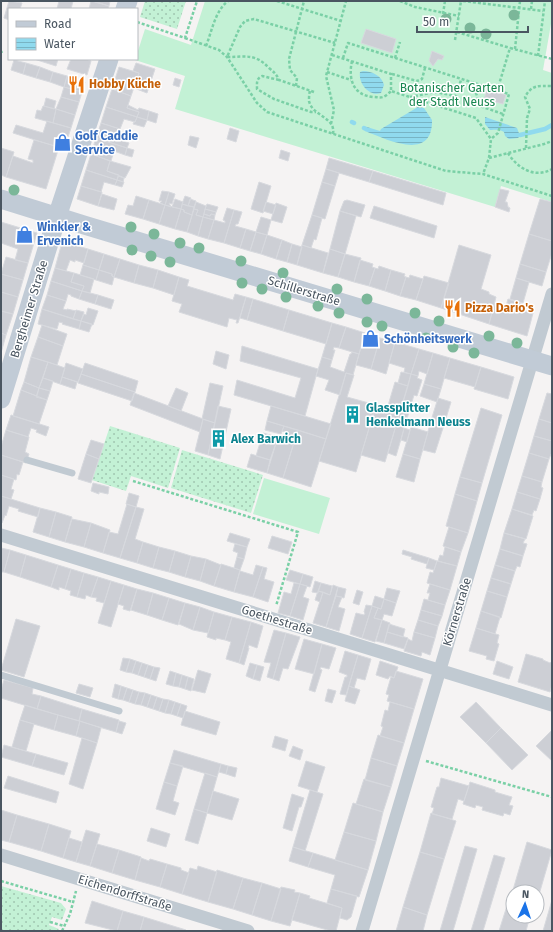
<svg xmlns="http://www.w3.org/2000/svg" width="553" height="932" font-family="'Fira Sans',sans-serif">
<defs>
<pattern id="grass-dots" width="8" height="8" patternUnits="userSpaceOnUse"><rect width="8" height="8" fill="#c3f1d5"/><path d="M2 2h.1M6 6h.1" fill="none" stroke="#a0c6b0" stroke-width="1.8" stroke-linecap="round"/></pattern>
<pattern id="water-rules" width="6" height="5" patternUnits="userSpaceOnUse"><rect width="6" height="5" fill="#90daee"/><path d="M0 2.5h6" fill="none" stroke="#78b4c4"/></pattern>
</defs>
<rect width="100%" height="100%" fill="#f5f3f3"/>
<!-- grass -->
<path fill="url(#grass-dots)" d="M 145,1 L 186,1 L 177,29 L 140,17 Z
M 110,426 L 180,448 L 168,488 L 131,476 L 126,491 L 92,480 Z
M 182,450 L 263,475 L 251,513 L 171,488 Z
M 1,886 L 61,903 L 66,909 L 62,920 L 52,917 L 49,925 L 59,929 L 57,931 L 1,931 Z"/>
<!-- garden -->
<path fill="#c3f1d5" d="M 205,1 L 552,1 L 552,18 L 543,70 L 552,73 L 552,202 L 501,186 L 495,207 L 175,109 L 185,76 L 135,60 L 137,59 L 137,54 L 145,29 L 191,45 Z
M 264,478 L 330,498 L 319,534 L 253,514 Z"/>
<!-- water -->
<path fill="url(#water-rules)" d="M 363,71 C 372,71 382,76 384,85 L 381,93 C 370,97 358,84 360,72 Z
M 418,107 L 424,108 L 432,120 C 433,163 386,139 365,131 L 367,127 L 380,131 L 381,129 Z
M 485,117 L 517,128 L 520,136 L 518,138 L 509,139 L 505,136 L 504,132 C 498,129 496,130 490,130 L 485,124 Z"/>
<g fill="none" stroke-linecap="round" stroke-linejoin="round">
<!-- stream -->
<path stroke="#90daee" stroke-width="4.5" d="M 352,122 L 354,123
M 364,128 L 366,129
M 520,135 L 545,129 L 552,125"/>
</g>
<!-- building -->
<path fill="#cdcfd5" stroke="#d7d9de" d="M 9,1 L 22,3 L 20,9 L 9,9 L 9,20 L 4,18 Z
M 59,1 L 73,1 L 71,9 L 57,9 Z
M 91,1 L 109,6 L 108,9 L 89,9 Z
M 94,1 L 110,1 L 109,6 Z
M 366,29 L 396,39 L 392,53 L 361,43 Z
M 432,51 L 444,56 L 442,60 L 438,59 L 433,66 L 429,61 Z
M 34,59 L 58,59 L 56,66 Z
M 71,59 L 86,59 L 91,61 L 87,75 L 67,69 Z
M 14,60 L 26,63 L 23,74 L 11,70 Z
M 26,63 L 40,67 L 36,78 L 23,74 Z
M 136,63 L 155,69 L 147,93 L 134,88 L 139,73 L 133,71 Z
M 40,67 L 53,72 L 50,82 L 36,78 Z
M 119,67 L 139,73 L 131,96 L 112,89 Z
M 53,72 L 67,76 L 64,87 L 50,82 Z
M 67,76 L 85,82 L 82,92 L 64,87 Z
M 175,78 L 181,80 L 179,87 L 173,85 Z
M 64,87 L 82,92 L 79,102 L 61,97 Z
M 112,89 L 131,96 L 127,108 L 139,112 L 137,117 L 106,107 Z
M 487,89 L 506,95 L 503,104 L 484,99 Z
M 61,97 L 79,102 L 75,115 L 56,109 Z
M 46,98 L 56,101 L 54,109 L 44,106 Z
M 128,105 L 138,110 L 139,108 L 149,111 L 147,120 L 137,117 L 139,112 L 127,108 Z
M 43,106 L 56,109 L 53,123 L 35,118 L 37,110 L 41,111 Z
M 106,107 L 137,117 L 135,122 L 124,119 L 120,129 L 101,123 Z
M 56,109 L 75,115 L 71,128 L 53,123 Z
M 149,111 L 158,114 L 156,123 L 147,120 Z
M 137,117 L 147,120 L 144,127 L 133,124 L 134,122 L 135,122 Z
M 47,121 L 71,128 L 64,149 L 13,133 L 16,125 L 43,133 Z
M 101,123 L 120,129 L 117,139 L 129,143 L 127,148 L 96,138 Z
M 230,128 L 239,131 L 236,142 L 227,139 Z
M 190,136 L 199,138 L 196,148 L 188,145 Z
M 96,138 L 127,148 L 125,155 L 114,151 L 111,161 L 91,154 Z
M 34,140 L 59,147 L 46,189 L 6,177 L 13,156 L 33,163 L 33,160 L 28,159 Z
M 1,148 L 14,152 L 6,177 L 1,175 Z
M 127,148 L 134,150 L 132,157 L 125,155 Z
M 281,150 L 290,153 L 288,161 L 279,158 Z
M 91,154 L 110,161 L 107,171 L 119,175 L 117,180 L 86,170 Z
M 329,158 L 373,171 L 369,182 L 326,169 Z
M 110,161 L 131,167 L 125,178 L 107,171 Z
M 326,169 L 339,173 L 335,186 L 322,182 Z
M 86,170 L 117,180 L 115,185 L 104,182 L 101,192 L 81,186 Z
M 373,171 L 446,193 L 443,205 L 369,182 Z
M 118,176 L 124,178 L 123,182 L 117,180 Z
M 117,180 L 124,182 L 122,187 L 115,185 Z
M 259,182 L 271,186 L 263,213 L 251,209 Z
M 322,182 L 335,186 L 325,219 L 312,215 Z
M 81,186 L 102,192 L 98,206 L 77,199 Z
M 500,189 L 509,191 L 505,202 L 507,202 L 508,207 L 510,208 L 509,212 L 495,207 Z
M 162,191 L 169,192 L 165,205 L 160,203 L 162,201 L 159,201 Z
M 169,192 L 175,194 L 172,204 L 169,203 L 171,207 L 165,205 Z
M 102,194 L 117,199 L 114,210 L 98,206 Z
M 136,196 L 149,200 L 143,219 L 125,214 L 128,205 L 133,206 Z
M 185,196 L 191,198 L 188,206 L 182,204 Z
M 175,199 L 183,202 L 181,209 L 172,207 Z
M 190,199 L 196,201 L 194,207 L 188,206 Z
M 540,199 L 552,202 L 552,241 L 529,234 Z
M 149,200 L 165,205 L 159,224 L 143,219 Z
M 347,200 L 365,205 L 361,217 L 340,211 L 344,201 Z
M 196,202 L 206,206 L 203,217 L 196,215 L 198,210 L 194,209 Z
M 266,202 L 276,205 L 273,214 L 263,211 Z
M 276,203 L 287,207 L 282,223 L 271,220 Z
M 182,204 L 194,207 L 192,215 L 184,212 L 184,210 L 181,209 Z
M 207,204 L 218,207 L 216,212 L 205,209 Z
M 165,205 L 181,209 L 175,229 L 159,224 Z
M 374,206 L 437,226 L 434,238 L 370,218 Z
M 227,208 L 234,210 L 224,243 L 208,239 L 214,220 L 225,223 L 225,221 L 223,220 Z
M 181,209 L 184,210 L 184,212 L 192,215 L 187,232 L 175,229 Z
M 194,209 L 198,210 L 196,215 L 203,217 L 198,236 L 187,232 Z
M 205,209 L 216,212 L 215,215 L 211,214 L 210,216 L 204,214 Z
M 234,210 L 242,212 L 238,224 L 236,224 L 235,226 L 246,229 L 240,248 L 224,243 Z
M 340,211 L 356,216 L 345,254 L 330,249 Z
M 204,214 L 210,216 L 211,214 L 215,215 L 214,220 L 203,217 Z
M 312,215 L 322,218 L 316,240 L 314,239 L 311,248 L 302,245 Z
M 203,217 L 214,220 L 208,239 L 198,236 Z
M 261,217 L 271,220 L 267,235 L 256,232 Z
M 1,222 L 37,233 L 28,263 L 15,260 L 18,249 L 1,243 Z
M 246,229 L 256,232 L 250,251 L 240,248 Z
M 256,232 L 267,235 L 261,254 L 250,251 Z
M 529,234 L 552,241 L 552,253 L 546,272 L 520,264 Z
M 267,235 L 282,240 L 276,259 L 261,254 Z
M 282,240 L 292,244 L 287,262 L 276,259 Z
M 67,243 L 88,249 L 84,263 L 75,260 L 75,262 L 70,260 L 66,271 L 55,268 L 61,246 Z
M 292,244 L 302,247 L 297,265 L 287,262 Z
M 302,245 L 328,253 L 323,273 L 297,265 Z
M 459,245 L 491,255 L 481,289 L 489,292 L 489,294 L 496,297 L 489,324 L 441,308 Z
M 88,249 L 104,254 L 99,270 L 83,265 Z
M 330,249 L 345,254 L 338,277 L 323,273 Z
M 104,254 L 120,259 L 114,277 L 112,276 L 112,274 L 99,270 Z
M 345,254 L 361,258 L 354,282 L 338,277 Z
M 6,257 L 28,263 L 23,280 L 1,274 Z
M 120,259 L 139,265 L 134,283 L 114,277 Z
M 360,260 L 373,264 L 372,267 L 375,268 L 369,286 L 354,282 Z
M 520,264 L 546,272 L 542,286 L 516,278 Z
M 83,265 L 99,270 L 96,280 L 80,275 Z
M 139,265 L 158,270 L 153,288 L 134,283 Z
M 379,266 L 391,270 L 385,291 L 369,286 L 375,268 L 378,269 Z
M 55,268 L 74,273 L 71,282 L 84,286 L 82,291 L 51,281 Z
M 99,270 L 112,274 L 112,276 L 114,277 L 112,285 L 96,280 Z
M 158,270 L 179,277 L 174,295 L 153,288 Z
M 391,270 L 405,274 L 404,276 L 406,277 L 400,296 L 385,291 Z
M 74,273 L 94,279 L 90,293 L 82,291 L 84,286 L 71,282 Z
M 1,274 L 23,280 L 18,297 L 1,292 Z
M 410,275 L 423,279 L 416,300 L 400,296 L 406,277 L 409,278 Z
M 424,276 L 449,283 L 441,308 L 416,300 Z
M 179,277 L 189,280 L 187,286 L 233,300 L 235,294 L 246,297 L 238,323 L 236,323 L 237,320 L 229,318 L 227,327 L 179,312 L 182,304 L 172,301 Z
M 516,278 L 529,282 L 523,303 L 510,299 Z
M 51,281 L 82,291 L 79,299 L 71,296 L 71,295 L 68,294 L 66,301 L 47,295 Z
M 82,291 L 98,295 L 95,304 L 79,299 Z
M 1,292 L 18,297 L 13,314 L 1,311 Z
M 47,295 L 66,301 L 63,309 L 67,310 L 67,309 L 76,311 L 73,319 L 42,309 Z
M 98,295 L 114,300 L 111,309 L 95,304 Z
M 246,297 L 253,299 L 247,320 L 240,318 Z
M 253,299 L 289,310 L 283,331 L 247,320 Z
M 508,299 L 523,304 L 522,310 L 533,313 L 527,336 L 489,324 L 495,302 L 506,306 Z
M 88,308 L 98,311 L 93,325 L 81,321 L 84,314 L 86,315 Z
M 42,309 L 81,321 L 79,329 L 62,324 L 63,323 L 59,322 L 57,329 L 38,324 Z
M 76,310 L 84,312 L 81,321 L 73,319 Z
M 289,310 L 332,323 L 326,344 L 283,331 Z
M 1,311 L 13,314 L 6,335 L 1,333 Z
M 81,321 L 92,324 L 89,332 L 79,329 Z
M 332,323 L 346,327 L 339,348 L 334,347 L 333,350 L 335,350 L 332,360 L 322,357 Z
M 42,325 L 67,334 L 63,346 L 38,337 Z
M 346,327 L 365,333 L 359,354 L 339,348 Z
M 1,333 L 6,335 L 1,353 Z
M 365,333 L 380,338 L 371,369 L 356,365 Z
M 38,337 L 63,346 L 57,365 L 31,357 Z
M 380,338 L 395,342 L 386,374 L 371,369 Z
M 395,342 L 419,349 L 411,374 L 404,372 L 405,368 L 389,363 Z
M 242,346 L 318,369 L 305,416 L 234,395 L 237,380 L 295,398 L 301,378 L 240,361 Z
M 419,349 L 433,353 L 427,374 L 419,371 L 418,376 L 411,374 Z
M 216,351 L 229,355 L 226,369 L 213,364 Z
M 352,352 L 359,354 L 353,375 L 346,373 L 340,395 L 325,390 L 329,380 L 316,376 L 322,357 L 332,360 L 330,367 L 344,372 L 350,354 L 351,354 Z
M 433,353 L 450,358 L 441,389 L 424,384 Z
M 31,357 L 48,362 L 39,388 L 24,382 Z
M 450,358 L 481,367 L 475,387 L 444,378 Z
M 48,362 L 65,368 L 60,384 L 43,378 Z
M 66,363 L 83,369 L 78,382 L 62,377 Z
M 85,363 L 138,381 L 135,392 L 81,374 Z
M 481,367 L 514,377 L 508,399 L 474,389 Z
M 401,372 L 411,374 L 408,386 L 398,383 Z
M 346,373 L 354,375 L 347,397 L 376,405 L 356,472 L 319,461 Z
M 81,374 L 135,392 L 132,401 L 78,383 Z
M 411,374 L 418,376 L 417,378 L 422,380 L 417,396 L 414,395 L 396,456 L 388,453 Z
M 62,377 L 77,382 L 75,389 L 60,384 Z
M 43,378 L 53,381 L 50,391 L 39,388 Z
M 24,382 L 39,388 L 37,396 L 21,390 Z
M 395,382 L 408,386 L 400,412 L 387,409 Z
M 210,383 L 223,386 L 215,423 L 202,419 Z
M 424,384 L 441,389 L 437,402 L 420,396 Z
M 39,388 L 50,391 L 47,400 L 36,397 Z
M 176,388 L 188,393 L 181,411 L 168,406 Z
M 21,390 L 47,400 L 39,424 L 13,416 Z
M 134,393 L 203,419 L 200,432 L 130,405 Z
M 547,393 L 552,394 L 552,423 L 539,419 Z
M 438,398 L 451,402 L 443,428 L 430,424 Z
M 376,405 L 400,412 L 385,462 L 361,455 Z
M 218,406 L 231,409 L 220,459 L 208,455 Z
M 271,406 L 331,424 L 326,439 L 267,421 Z
M 481,408 L 502,415 L 482,483 L 460,477 Z
M 11,415 L 49,427 L 46,436 L 36,432 L 37,430 L 31,428 L 28,437 L 6,430 Z
M 203,419 L 215,423 L 208,455 L 195,451 Z
M 539,419 L 552,423 L 552,441 L 534,436 Z
M 267,421 L 284,426 L 281,434 L 265,430 Z
M 430,424 L 443,428 L 435,453 L 423,450 Z
M 284,426 L 298,430 L 294,442 L 287,440 L 289,433 L 282,431 Z
M 411,427 L 428,432 L 420,459 L 403,454 Z
M 404,428 L 410,430 L 407,442 L 401,440 Z
M 6,430 L 29,437 L 25,452 L 29,454 L 26,463 L 1,455 L 1,447 Z
M 298,430 L 326,439 L 311,487 L 283,478 Z
M 263,433 L 278,437 L 270,460 L 256,456 Z
M 534,436 L 552,441 L 552,454 L 551,454 L 549,459 L 529,453 Z
M 278,437 L 294,442 L 283,478 L 267,473 Z
M 91,440 L 104,444 L 99,459 L 86,454 Z
M 529,453 L 549,459 L 542,482 L 522,476 Z
M 86,454 L 99,459 L 91,483 L 78,479 Z
M 251,454 L 270,460 L 267,473 L 247,467 Z
M 403,454 L 420,459 L 414,482 L 396,477 Z
M 1,455 L 23,462 L 19,475 L 17,474 L 16,480 L 1,475 Z
M 1,475 L 14,479 L 11,489 L 14,490 L 11,499 L 1,496 Z
M 522,476 L 542,482 L 541,487 L 543,488 L 540,499 L 517,492 Z
M 460,477 L 482,483 L 477,501 L 455,494 Z
M 93,483 L 109,487 L 108,494 L 99,492 L 99,494 L 91,491 Z
M 517,492 L 540,499 L 536,511 L 534,510 L 532,515 L 512,509 Z
M 129,493 L 139,496 L 136,507 L 126,504 Z
M 455,494 L 477,501 L 468,533 L 446,526 Z
M 1,496 L 40,508 L 38,517 L 18,511 L 19,509 L 9,506 L 6,516 L 5,515 L 2,523 L 1,523 Z
M 127,504 L 136,507 L 120,558 L 103,553 L 109,532 L 118,534 Z
M 136,507 L 144,509 L 135,539 L 143,542 L 137,563 L 120,558 Z
M 40,508 L 56,512 L 49,537 L 33,532 Z
M 512,509 L 533,516 L 526,539 L 504,533 Z
M 56,512 L 72,517 L 65,542 L 49,537 Z
M 72,519 L 91,523 L 84,547 L 65,542 Z
M 91,523 L 110,530 L 103,553 L 84,547 Z
M 449,527 L 468,533 L 461,552 L 443,546 Z
M 230,533 L 250,539 L 247,547 L 227,541 Z
M 504,533 L 525,539 L 523,543 L 527,544 L 523,556 L 500,549 Z
M 272,536 L 292,542 L 288,554 L 268,548 Z
M 143,542 L 159,547 L 153,568 L 137,563 Z
M 235,544 L 247,547 L 244,559 L 237,557 L 238,553 L 233,551 Z
M 159,547 L 175,551 L 169,572 L 153,568 Z
M 445,547 L 461,552 L 457,566 L 438,561 L 440,555 L 443,556 Z
M 1,548 L 10,550 L 4,572 L 1,572 Z
M 500,549 L 523,556 L 520,567 L 517,566 L 515,571 L 495,565 Z
M 10,550 L 26,555 L 20,577 L 4,572 Z
M 403,550 L 429,558 L 427,564 L 411,559 L 412,557 L 402,554 Z
M 175,551 L 191,556 L 185,577 L 169,572 Z
M 26,555 L 58,565 L 51,587 L 20,577 Z
M 191,556 L 206,559 L 200,581 L 185,577 Z
M 237,557 L 244,559 L 240,570 L 234,568 Z
M 429,558 L 437,561 L 434,570 L 426,568 Z
M 206,559 L 221,565 L 214,586 L 200,581 Z
M 437,561 L 457,566 L 450,590 L 427,583 L 430,572 L 433,573 Z
M 221,564 L 240,570 L 234,592 L 214,586 Z
M 58,565 L 71,569 L 65,589 L 59,587 L 59,590 L 51,587 Z
M 256,565 L 263,567 L 253,597 L 234,592 L 240,571 L 253,575 Z
M 495,565 L 515,571 L 511,584 L 491,578 Z
M 263,567 L 267,568 L 264,579 L 274,582 L 268,602 L 253,597 Z
M 71,569 L 84,573 L 77,597 L 70,595 L 71,591 L 65,589 Z
M 290,570 L 303,574 L 300,584 L 286,580 Z
M 84,573 L 98,577 L 91,597 L 86,595 L 85,599 L 77,597 Z
M 303,574 L 313,577 L 310,587 L 300,584 Z
M 98,577 L 111,581 L 104,603 L 96,601 L 97,598 L 91,597 Z
M 491,578 L 511,584 L 507,597 L 487,591 Z
M 111,581 L 124,585 L 111,627 L 98,623 Z
M 315,581 L 321,583 L 318,593 L 312,592 Z
M 294,583 L 300,584 L 290,616 L 278,613 L 284,592 L 291,594 Z
M 321,583 L 332,586 L 330,595 L 318,591 Z
M 300,584 L 307,586 L 303,597 L 309,599 L 303,620 L 290,616 Z
M 430,584 L 450,590 L 445,605 L 428,600 L 430,593 L 427,593 Z
M 124,585 L 137,589 L 130,611 L 123,609 L 124,606 L 118,604 Z
M 333,585 L 338,587 L 326,627 L 313,623 L 323,592 L 330,595 Z
M 338,587 L 346,589 L 344,598 L 336,596 Z
M 387,588 L 400,591 L 396,603 L 384,599 Z
M 137,589 L 153,593 L 147,615 L 131,610 Z
M 357,590 L 363,592 L 359,605 L 353,603 Z
M 318,591 L 323,592 L 320,602 L 315,600 Z
M 487,591 L 507,597 L 501,618 L 481,611 Z
M 153,593 L 169,598 L 162,620 L 147,615 Z
M 336,596 L 342,597 L 338,607 L 345,609 L 339,631 L 326,627 Z
M 375,596 L 384,599 L 381,609 L 372,606 Z
M 169,598 L 185,603 L 178,625 L 162,620 Z
M 384,599 L 396,603 L 392,616 L 384,614 L 382,620 L 374,618 L 378,608 L 381,609 Z
M 424,599 L 445,605 L 442,616 L 421,610 Z
M 185,603 L 200,607 L 193,630 L 179,624 Z
M 366,605 L 372,606 L 362,638 L 350,634 L 356,613 L 364,615 L 365,613 L 364,612 Z
M 372,606 L 378,608 L 374,618 L 382,620 L 375,642 L 362,638 Z
M 200,607 L 214,612 L 208,633 L 193,630 Z
M 421,610 L 442,616 L 438,626 L 418,620 Z
M 481,611 L 500,617 L 495,634 L 476,628 Z
M 214,612 L 232,617 L 225,640 L 216,638 L 216,640 L 207,637 Z
M 232,617 L 251,622 L 239,663 L 226,659 L 231,642 L 225,640 Z
M 16,619 L 40,626 L 24,677 L 1,670 Z
M 382,620 L 390,623 L 384,643 L 376,641 Z
M 418,620 L 438,626 L 435,638 L 414,632 Z
M 251,622 L 263,626 L 257,648 L 249,645 L 248,648 L 249,648 L 244,665 L 239,663 Z
M 389,624 L 405,629 L 403,637 L 387,632 Z
M 476,628 L 499,635 L 497,643 L 499,644 L 494,661 L 486,659 L 487,656 L 469,651 Z
M 274,630 L 286,633 L 273,679 L 267,677 L 271,663 L 264,662 Z
M 387,632 L 408,638 L 404,649 L 384,643 Z
M 414,632 L 435,638 L 430,655 L 422,652 L 421,656 L 404,651 L 408,639 L 412,641 Z
M 286,633 L 300,637 L 288,669 L 283,668 L 279,681 L 273,679 Z
M 304,639 L 322,644 L 314,674 L 295,669 Z
M 322,644 L 336,648 L 329,669 L 321,667 L 320,669 L 322,670 L 315,692 L 309,690 Z
M 345,651 L 358,655 L 346,695 L 340,694 L 345,677 L 347,677 L 347,675 L 339,672 Z
M 526,654 L 543,659 L 543,660 L 550,663 L 552,661 L 552,684 L 550,692 L 518,682 Z
M 358,655 L 371,659 L 365,680 L 357,678 L 354,688 L 349,686 Z
M 123,658 L 130,659 L 126,672 L 120,670 Z
M 130,659 L 136,661 L 132,673 L 126,672 Z
M 136,661 L 142,663 L 138,675 L 132,673 Z
M 380,661 L 398,667 L 394,678 L 390,676 L 388,679 L 376,675 Z
M 497,661 L 513,667 L 509,679 L 493,674 Z
M 142,663 L 148,665 L 144,677 L 138,675 Z
M 250,663 L 257,665 L 253,679 L 246,676 Z
M 148,665 L 154,667 L 150,679 L 144,677 Z
M 257,665 L 264,667 L 260,681 L 253,679 Z
M 154,667 L 160,668 L 156,681 L 150,679 Z
M 198,670 L 211,674 L 205,693 L 192,690 Z
M 170,671 L 176,673 L 173,686 L 166,684 Z
M 396,671 L 423,679 L 414,709 L 387,701 L 389,695 L 386,694 L 391,677 L 394,678 Z
M 176,673 L 182,675 L 179,687 L 173,686 Z
M 182,675 L 188,677 L 185,689 L 179,687 Z
M 188,677 L 194,679 L 191,691 L 185,689 Z
M 4,680 L 33,688 L 32,694 L 41,696 L 37,709 L 1,698 L 1,690 Z
M 79,684 L 93,688 L 90,697 L 76,693 Z
M 115,684 L 121,686 L 118,699 L 112,697 Z
M 121,686 L 127,688 L 123,700 L 118,699 Z
M 349,686 L 360,690 L 355,704 L 345,701 Z
M 127,688 L 133,690 L 129,702 L 123,700 Z
M 328,689 L 336,691 L 332,703 L 325,701 Z
M 133,690 L 139,692 L 135,704 L 129,702 Z
M 139,692 L 145,693 L 141,705 L 135,704 Z
M 145,693 L 151,695 L 147,707 L 141,705 Z
M 151,695 L 157,697 L 153,709 L 147,707 Z
M 41,696 L 82,709 L 79,721 L 37,709 Z
M 157,697 L 163,699 L 159,711 L 153,709 Z
M 163,699 L 169,700 L 165,713 L 159,711 Z
M 169,700 L 175,702 L 171,714 L 165,713 Z
M 175,702 L 181,704 L 177,716 L 171,714 Z
M 390,702 L 414,709 L 404,743 L 380,736 L 383,727 L 381,726 L 385,710 L 388,711 Z
M 476,702 L 501,728 L 486,743 L 460,717 Z
M 181,704 L 187,706 L 183,718 L 177,716 Z
M 25,705 L 58,715 L 54,730 L 20,720 Z
M 82,709 L 119,720 L 116,732 L 79,721 Z
M 185,711 L 220,722 L 216,735 L 181,725 Z
M 58,715 L 80,721 L 76,736 L 54,730 Z
M 20,720 L 34,724 L 26,751 L 12,747 Z
M 80,721 L 101,728 L 97,743 L 76,736 Z
M 119,721 L 126,723 L 122,734 L 116,732 Z
M 501,728 L 528,755 L 512,770 L 486,743 Z
M 552,730 L 552,761 L 536,746 Z
M 378,735 L 404,743 L 397,766 L 371,758 Z
M 275,736 L 288,740 L 285,751 L 272,747 Z
M 82,738 L 97,743 L 83,789 L 69,784 Z
M 4,745 L 36,754 L 32,766 L 1,757 Z
M 293,746 L 303,750 L 300,760 L 289,756 Z
M 174,750 L 221,764 L 217,777 L 170,763 Z
M 36,754 L 68,763 L 64,775 L 32,766 Z
M 371,758 L 397,766 L 391,787 L 365,780 Z
M 306,761 L 325,767 L 317,792 L 298,786 Z
M 170,763 L 183,766 L 177,786 L 164,782 Z
M 221,764 L 228,766 L 226,774 L 219,772 Z
M 228,766 L 237,768 L 235,777 L 226,774 Z
M 205,773 L 217,777 L 207,813 L 194,809 Z
M 8,776 L 59,792 L 56,803 L 4,788 Z
M 441,778 L 469,786 L 464,801 L 458,799 L 452,819 L 432,814 L 434,808 L 431,807 L 437,787 L 439,787 Z
M 364,779 L 391,787 L 383,812 L 356,804 Z
M 164,782 L 177,786 L 173,801 L 179,803 L 175,815 L 156,809 Z
M 470,782 L 495,790 L 495,792 L 512,797 L 509,805 L 513,806 L 510,815 L 504,813 L 503,816 L 482,810 L 483,807 L 476,805 L 475,808 L 463,804 Z
M 310,790 L 323,794 L 305,851 L 293,847 Z
M 213,791 L 239,799 L 232,820 L 207,813 Z
M 292,794 L 304,798 L 301,807 L 299,807 L 292,831 L 283,828 Z
M 353,803 L 383,812 L 376,841 L 344,832 Z
M 194,809 L 207,813 L 198,844 L 185,840 Z
M 1,810 L 17,815 L 9,842 L 1,840 Z
M 431,813 L 456,821 L 444,859 L 420,852 Z
M 17,815 L 49,824 L 41,851 L 9,842 Z
M 49,824 L 71,831 L 63,858 L 41,851 Z
M 151,828 L 170,834 L 166,847 L 147,841 Z
M 86,830 L 100,834 L 90,866 L 76,862 Z
M 344,832 L 376,841 L 368,870 L 335,860 Z
M 69,838 L 82,842 L 76,862 L 63,858 Z
M 527,842 L 552,850 L 538,898 L 537,892 L 520,892 L 513,890 Z
M 97,844 L 119,850 L 112,873 L 90,866 Z
M 465,846 L 477,849 L 453,931 L 440,931 Z
M 293,847 L 313,853 L 308,867 L 289,861 Z
M 119,850 L 141,857 L 135,880 L 112,873 Z
M 420,852 L 444,859 L 427,915 L 403,907 Z
M 313,853 L 368,870 L 359,897 L 331,889 L 335,875 L 308,867 Z
M 494,855 L 505,858 L 483,931 L 471,931 Z
M 141,858 L 149,861 L 150,859 L 167,864 L 160,887 L 135,880 Z
M 167,864 L 181,868 L 181,870 L 189,873 L 182,894 L 160,887 Z
M 198,866 L 217,872 L 208,902 L 182,894 L 190,868 L 197,870 Z
M 217,870 L 243,878 L 233,909 L 208,902 Z
M 243,878 L 262,883 L 252,915 L 233,909 Z
M 262,883 L 281,889 L 271,921 L 252,915 Z
M 281,887 L 295,890 L 294,892 L 300,893 L 290,926 L 271,921 Z
M 331,889 L 357,896 L 351,917 L 347,920 L 340,918 L 342,908 L 327,903 Z
M 512,890 L 520,892 L 513,892 L 513,916 L 530,916 L 526,931 L 499,931 Z
M 300,893 L 310,896 L 309,898 L 342,908 L 336,931 L 331,931 L 292,920 Z
M 552,900 L 552,931 L 543,931 Z
M 92,901 L 123,911 L 117,931 L 85,923 Z
M 403,907 L 427,915 L 423,931 L 396,931 Z
M 123,911 L 144,917 L 140,931 L 117,931 Z
M 144,917 L 186,930 L 186,931 L 140,931 Z"/>
<g fill="none" stroke-linecap="round" stroke-linejoin="round">
<!-- path -->
<path stroke="#7ad0a6" stroke-width="2.5" stroke-dasharray="3 2" stroke-linecap="butt" d="M 277,1 L 341,21
M 400,1 L 415,7 L 459,16
M 463,1 L 543,11
M 531,9 L 532,1
M 443,14 L 445,1
M 137,22 L 185,38 L 197,1
M 457,32 L 510,48
M 185,38 L 219,50 L 227,57 L 257,103 L 267,112 L 446,171 L 483,174 L 552,196
M 455,40 L 461,1
M 206,46 C 212,31 215,11 228,1
M 515,49 L 520,1
M 1,51 L 2,53
M 332,55 L 391,74 L 391,91 L 476,118 L 491,139 L 489,158 L 483,174
M 538,56 L 545,1
M 343,58 L 348,43 L 509,94 L 498,133 L 491,139
M 395,58 L 400,42
M 352,61 C 348,79 353,95 373,97 C 377,97 380,98 383,97 C 386,96 389,93 391,91
M 327,72 L 351,80
M 392,74 L 417,81 L 422,79 L 425,68
M 279,80 L 262,76 C 256,79 257,83 257,89 L 274,99 L 311,112 L 316,112
M 473,83 L 480,106 L 503,114
M 296,86 L 297,78 L 290,70 L 289,59 L 304,1
M 310,91 C 309,94 309,98 309,101 C 312,116 336,117 333,134
M 497,91 L 510,48 L 552,59
M 314,92 L 279,80 C 277,75 274,72 269,68 C 255,53 246,57 227,57 L 240,27 L 245,21 L 254,19 L 335,43
M 410,97 L 435,92 L 456,96 L 461,80
M 331,124 L 334,110 L 326,76 L 346,1
M 526,148 L 527,118 L 530,109 L 525,97 C 532,84 539,86 552,86
M 508,153 C 517,168 535,179 552,169
M 489,158 L 544,144 L 552,141
M 133,481 L 298,532 L 276,606
M 426,761 L 552,797
M 1,881 L 73,902
M 50,922 L 64,926
M 62,931 L 70,914 L 76,891"/>
<!-- lane -->
<path stroke="#c1cad2" stroke-width="7" d="M 27,460 L 72,473
M 1,675 L 119,711"/>
<!-- street -->
<path stroke="#c1cad2" stroke-width="13" d="M 1,535 L 552,705
M 1,855 L 248,931
M 362,931 L 552,294"/>
<!-- secondary -->
<path stroke="#c1cbd6" stroke-width="19" d="M 125,9 L 128,1
M 1,199 L 84,225 L 552,366
M 1,399 L 57,217 L 109,59"/>
</g>
<!-- trees -->
<g fill="#7bb799">
<circle cx="514" cy="15" r="5.5"/>
<circle cx="446" cy="19" r="5.5"/>
<circle cx="470" cy="28" r="5.5"/>
<circle cx="486" cy="34" r="5.5"/>
<circle cx="14" cy="190" r="5.5"/>
<circle cx="131" cy="227" r="5.5"/>
<circle cx="154" cy="234" r="5.5"/>
<circle cx="180" cy="243" r="5.5"/>
<circle cx="199" cy="248" r="5.5"/>
<circle cx="132" cy="250" r="5.5"/>
<circle cx="151" cy="256" r="5.5"/>
<circle cx="241" cy="261" r="5.5"/>
<circle cx="170" cy="262" r="5.5"/>
<circle cx="283" cy="273" r="5.5"/>
<circle cx="242" cy="283" r="5.5"/>
<circle cx="262" cy="289" r="5.5"/>
<circle cx="337" cy="289" r="5.5"/>
<circle cx="286" cy="297" r="5.5"/>
<circle cx="367" cy="299" r="5.5"/>
<circle cx="318" cy="306" r="5.5"/>
<circle cx="339" cy="313" r="5.5"/>
<circle cx="415" cy="313" r="5.5"/>
<circle cx="439" cy="321" r="5.5"/>
<circle cx="367" cy="322" r="5.5"/>
<circle cx="382" cy="326" r="5.5"/>
<circle cx="489" cy="336" r="5.5"/>
<circle cx="426" cy="338" r="5.5"/>
<circle cx="517" cy="343" r="5.5"/>
<circle cx="453" cy="347" r="5.5"/>
<circle cx="474" cy="353" r="5.5"/>
</g>
<!-- icons -->
<defs>
<symbol id="restaurant-bare" viewBox="-9 -9 18 18"><path d="M-5-6h1v4h1v-4h1v4h1v-4h1v5L-1.5 .5V6h-2V.5L-5-1ZM5-6V6H3V1.5H1.5Q1.5-4 5-6Z" fill="#e8710a" stroke="#fff" stroke-width="2.5" paint-order="stroke"/></symbol>
<symbol id="shop-bare" viewBox="-9 -9 18 18"><path d="M-5-2.5h2.3a2.7 3.5 0 0 1 5.4 0H5L5.5 6h-11ZM-1.5-2.5h3a1.5 2.3 0 0 0-3 0Z" fill="#3f7fe0" stroke="#fff" stroke-width="2.5" paint-order="stroke"/></symbol>
<symbol id="building-bare" viewBox="-9 -9 18 18"><path d="M-4-6H4V6H1V3H-1V6H-4ZM-2.5-4.3h1.7v1.8h-1.7ZM.8-4.3h1.7v1.8H.8ZM-2.5-1h1.7V.8h-1.7ZM.8-1h1.7V.8H.8Z" fill="#0f9aa8" stroke="#fff" stroke-width="2.5" paint-order="stroke"/></symbol>
</defs>
<g fill-rule="evenodd">
<use href="#restaurant-bare" x="64" y="72" width="25" height="25"/>
<use href="#shop-bare" x="50" y="130" width="25" height="25"/>
<use href="#shop-bare" x="12" y="222" width="25" height="25"/>
<use href="#restaurant-bare" x="440" y="296" width="25" height="25"/>
<use href="#shop-bare" x="358" y="326" width="25" height="25"/>
<use href="#building-bare" x="340" y="402" width="25" height="25"/>
<use href="#building-bare" x="206" y="426" width="25" height="25"/>
</g>
<g text-anchor="middle" dominant-baseline="central" stroke-width="3" stroke-linejoin="round" paint-order="stroke">
<!-- food labels -->
<g font-size="12" font-weight="bold" fill="#c56008" stroke="#fff" text-anchor="start">
<text x="89" y="84">Hobby Küche</text>
<text x="465" y="308">Pizza Dario's</text>
</g>
<!-- park labels -->
<g font-size="12" fill="#17864f" stroke="#fff">
<text x="452" y="88">Botanischer Garten<tspan x="452" dy="14">der Stadt Neuss</tspan></text>
</g>
<!-- shop labels -->
<g font-size="12" font-weight="bold" fill="#366cbe" stroke="#fff" text-anchor="start">
<text x="75" y="136">Golf Caddie<tspan x="75" dy="14">Service</tspan></text>
<text x="37" y="227">Winkler &amp;<tspan x="37" dy="14">Ervenich</tspan></text>
<text x="384" y="339">Schönheitswerk</text>
</g>
<!-- street labels -->
<g font-size="12" fill="#4a5661" stroke="#fff">
<text transform="translate(304 291) rotate(17)">Schillerstraße</text>
<text transform="translate(29 309) rotate(-73)">Bergheimer Straße</text>
<text transform="translate(457 612) rotate(-73)">Körnerstraße</text>
<text transform="translate(277 620) rotate(17)">Goethestraße</text>
<text transform="translate(125 893) rotate(17)">Eichendorffstraße</text>
</g>
<!-- culture labels -->
<g font-size="12" font-weight="bold" fill="#0d838f" stroke="#fff" text-anchor="start">
<text x="366" y="408">Glassplitter<tspan x="366" dy="14">Henkelmann Neuss</tspan></text>
<text x="231" y="439">Alex Barwich</text>
</g>
</g>
<!-- border -->
<rect width="553" height="932" fill="none" stroke="#4a5661" stroke-width="4"/>
<!-- legend -->
<rect x="8" y="8" width="130" height="52" fill="#ffffff" stroke="#b7bbc0"/>
<rect x="16" y="21" width="20" height="6" fill="#c1cbd6" stroke="#b7bbc0"/>
<text x="44" y="28" font-size="12" fill="#4a5661">Road</text>
<rect x="16" y="38" width="20" height="12" fill="url(#water-rules)" stroke="#b7bbc0"/>
<text x="44" y="48" font-size="12" fill="#4a5661">Water</text>
<!-- north arrow -->
<g transform="translate(525 904) rotate(3)"><circle r="19" fill="#ffffff" stroke="#b7bbc0"/>
<path d="M0-3L7 15L0 10L-7 15Z" fill="#1a73e8"/>
<text y="-6" font-size="11" font-weight="bold" text-anchor="middle" fill="#4a5661">N</text>
</g>
<!-- scale -->
<path d="M417 26v6h111v-6" fill="none" stroke="#4a5661" stroke-width="2"/>
<text x="423" y="26" font-size="12" fill="#4a5661" stroke="#ffffff" stroke-width="3" paint-order="stroke">50 m</text>
</svg>
